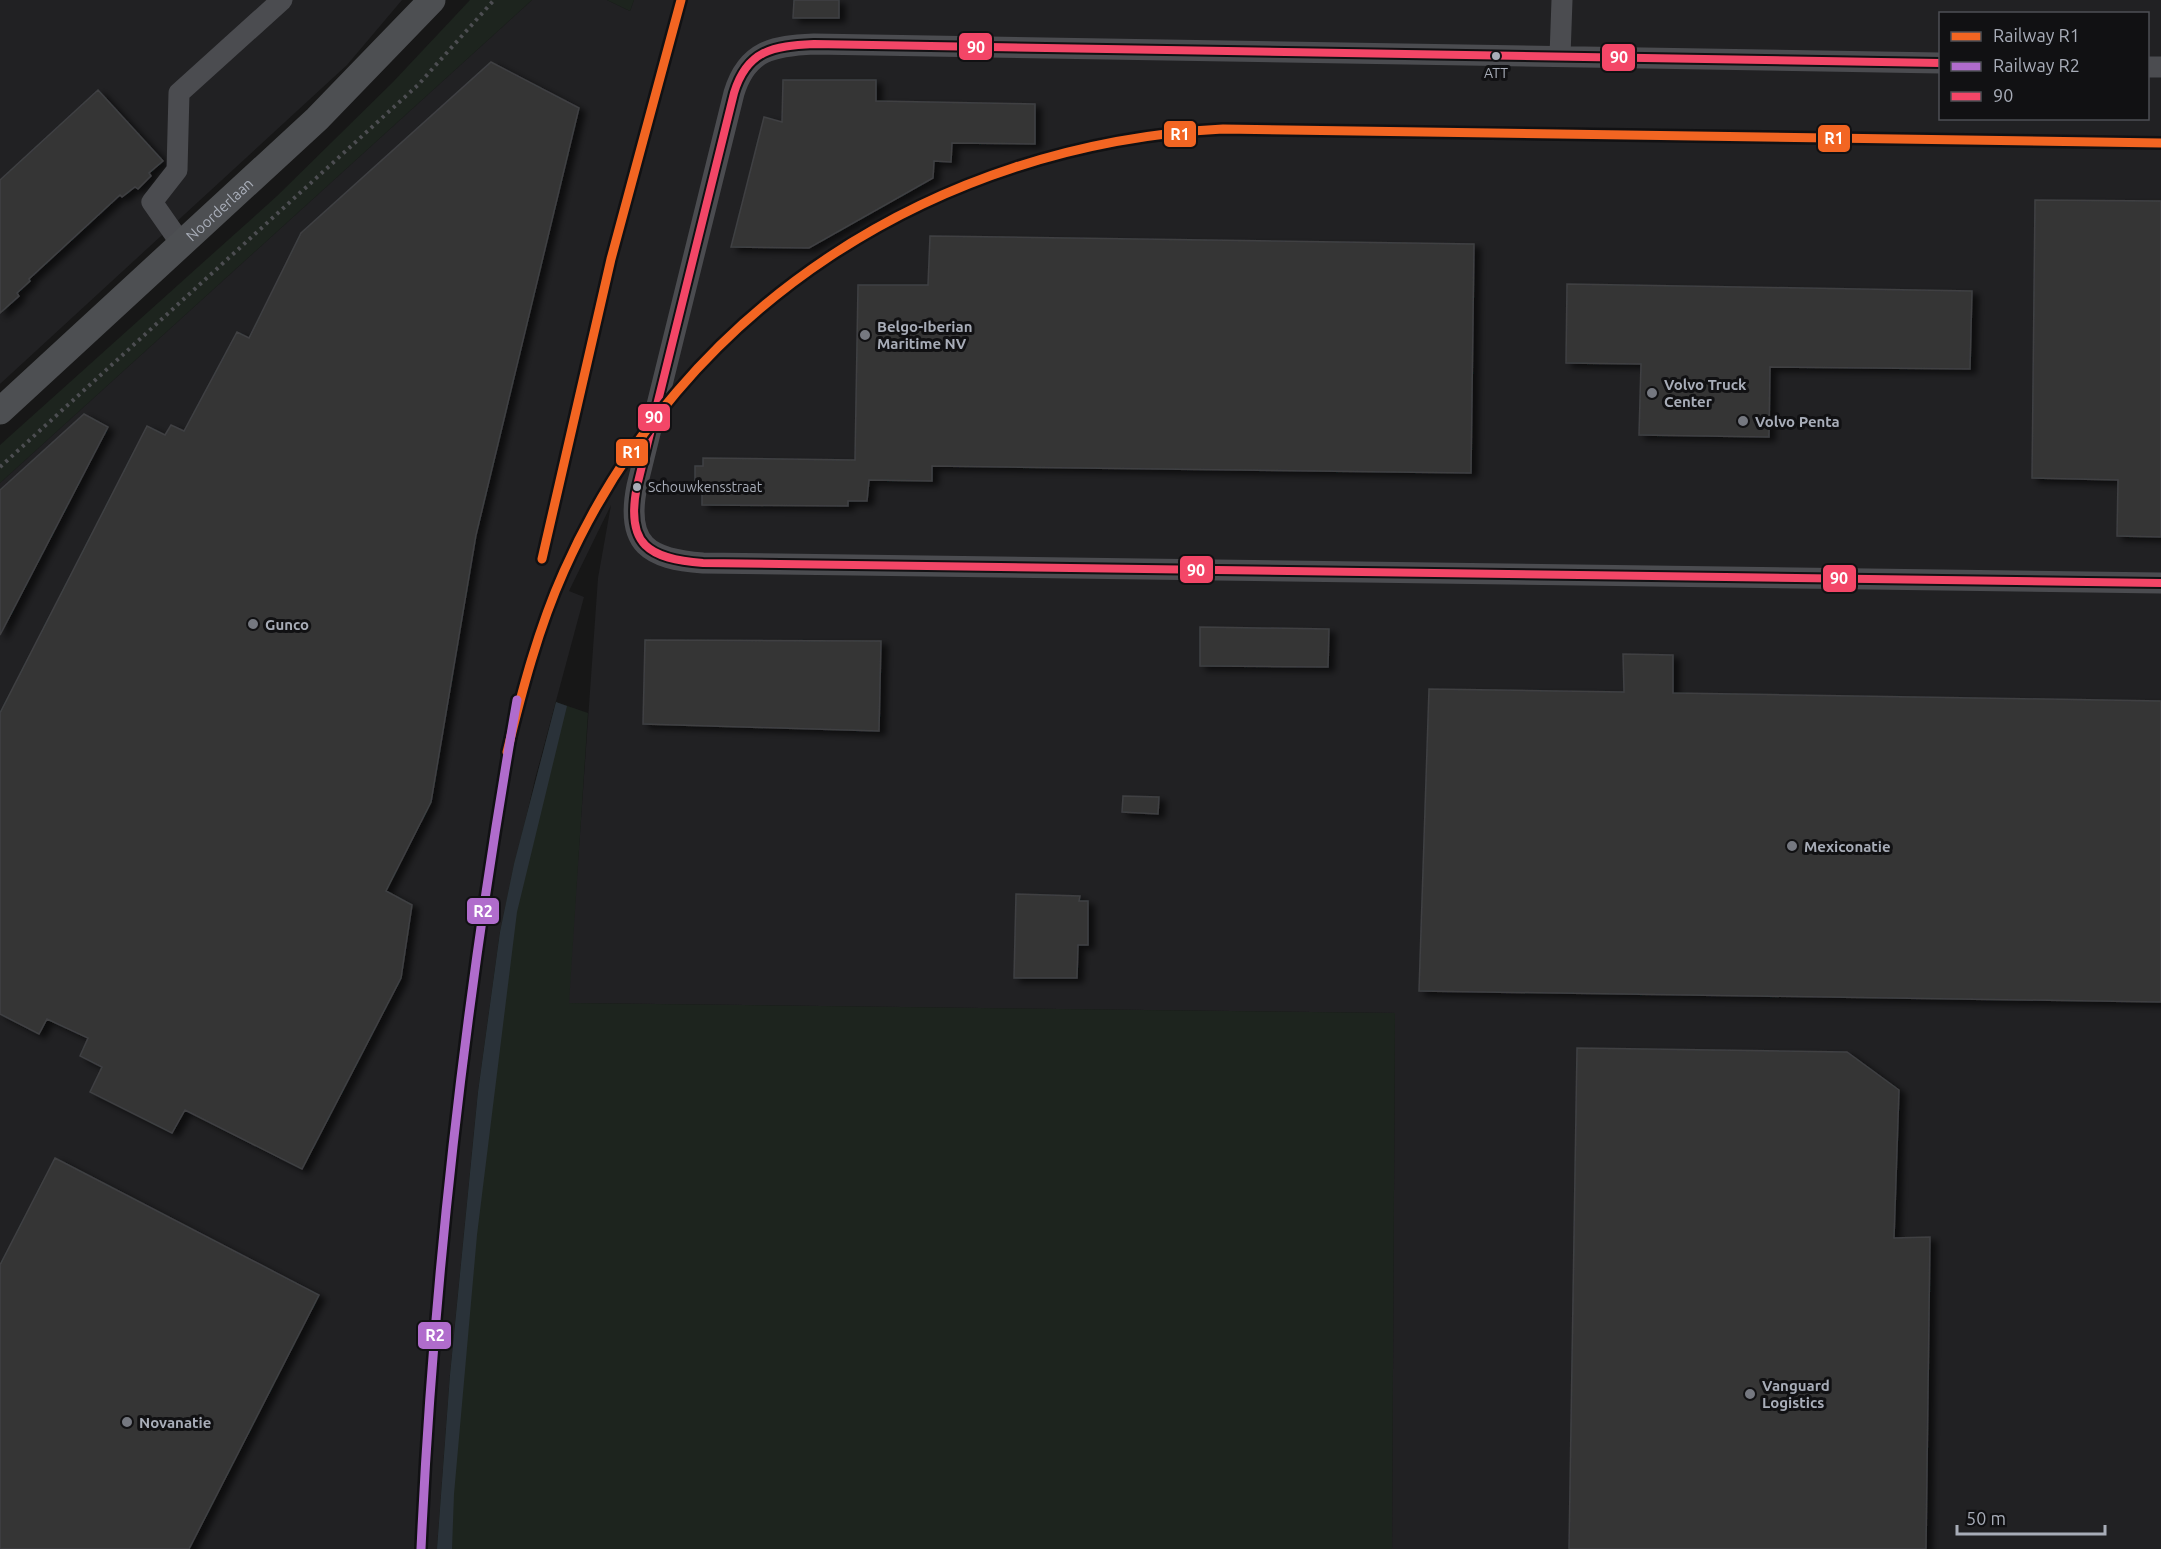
<svg xmlns="http://www.w3.org/2000/svg" width="2161" height="1549" font-family="Ubuntu,sans-serif">
<defs>
<filter id="shadow"><feDropShadow dx="6" dy="4" stdDeviation="3" flood-color="#0009"/></filter>
</defs>
<rect width="100%" height="100%" fill="#171717"/>
<!-- built -->
<path fill="#212123" fill-rule="evenodd" d="M 0,0 L 402,0 L 347,65 L 0,384 Z
M 532,0 L 607,0 L 630,11 L 634,0 L 2161,0 L 2161,1549 L 1392,1549 L 1395,1013 L 568,1003 L 598,578 L 611,505 L 569,591 L 584,597 L 535,779 L 500,932 L 478,1092 L 450,1375 L 437,1549 L 0,1549 L 0,483 ZM 1940,14 L 2148,14 L 2148,118 L 1940,118 Z"/>
<!-- green -->
<path fill="#1d241e" d="M 470,0 L 532,0 L 0,483 L 0,445 L 277,196 L 393,82 Z
M 607,0 L 634,0 L 630,11 Z
M 556,702 L 588,713 L 569,1003 L 1395,1013 L 1392,1549 L 437,1549 L 450,1375 L 478,1092 L 500,932 L 514,864 Z"/>
<!-- water -->
<path fill="#2a3239" d="M 556,702 L 567,706 L 517,912 L 477,1235 L 454,1494 L 452,1549 L 437,1549 L 450,1375 L 478,1092 L 500,932 L 514,864 Z"/>
<!-- building -->
<path fill="#353536" stroke="#3f4043" stroke-width="1.5" filter="url(#shadow)" d="M 794,0 L 839,0 L 839,18 L 793,18 Z
M 491,62 L 579,108 L 476,535 L 431,802 L 386,891 L 412,905 L 401,978 L 302,1169 L 185,1110 L 172,1133 L 90,1092 L 102,1067 L 80,1056 L 88,1038 L 47,1019 L 39,1034 L 0,1014 L 0,713 L 147,426 L 165,435 L 171,425 L 184,431 L 237,332 L 249,338 L 301,233 Z
M 783,80 L 876,80 L 876,101 L 1035,104 L 1035,144 L 952,143 L 951,162 L 934,161 L 933,178 L 809,248 L 731,247 L 764,117 L 782,122 Z
M 98,90 L 163,161 L 149,173 L 151,176 L 138,189 L 135,187 L 122,197 L 120,195 L 29,279 L 30,281 L 17,293 L 19,296 L 0,313 L 0,180 Z
M 2035,200 L 2161,201 L 2161,537 L 2117,536 L 2118,480 L 2032,478 Z
M 930,236 L 1474,244 L 1471,473 L 932,466 L 932,481 L 869,480 L 867,501 L 848,501 L 848,506 L 702,505 L 702,486 L 695,486 L 695,466 L 703,466 L 703,458 L 855,460 L 858,285 L 928,285 Z
M 1567,284 L 1972,291 L 1970,369 L 1770,367 L 1769,437 L 1639,435 L 1641,364 L 1566,363 Z
M 84,414 L 108,427 L 0,635 L 0,490 Z
M 1200,627 L 1329,629 L 1328,667 L 1200,666 Z
M 645,640 L 881,641 L 879,731 L 643,724 Z
M 1623,654 L 1673,655 L 1673,693 L 2161,701 L 2161,1002 L 1419,991 L 1429,689 L 1624,692 Z
M 1123,796 L 1159,797 L 1158,814 L 1122,812 Z
M 1016,894 L 1080,896 L 1079,901 L 1088,901 L 1088,945 L 1078,945 L 1077,978 L 1014,978 Z
M 1577,1048 L 1847,1052 L 1899,1090 L 1894,1238 L 1930,1237 L 1926,1549 L 1569,1549 Z
M 55,1158 L 319,1295 L 189,1549 L 0,1549 L 0,1265 Z"/>
<g fill="none" stroke-linecap="round" stroke-linejoin="round">
<!-- path -->
<path stroke="#4d4e52" stroke-width="4" stroke-dasharray="3 4.5" stroke-linecap="butt" d="M 0,467 L 418,85 L 494,0"/>
<!-- minor -->
<path stroke="#4b4c50" stroke-width="21" d="M 1560,56 L 1562,0
M 1940,63 L 814,44 C 773,46 747,50 734,93 L 637,486 C 625,545 649,559 703,563 L 2161,583
M 2148,67 L 2161,67
M 182,245 L 152,202 L 177,170 L 179,93 L 282,0"/>
<!-- major -->
<path stroke="#4d4f52" stroke-width="27" id="s1" d="M 0,411 L 317,119 L 432,0"/>
<defs>
<path id="bus-1" d="M 1940,63 L 814,44 C 773,46 747,50 734,93 L 637,486 C 625,545 649,559 703,563 L 2161,583"/>
</defs>
<!-- bus-1 casing -->
<use href="#bus-1" stroke="#111113" stroke-width="12"/>
<!-- bus-1 -->
<use href="#bus-1" stroke="#f34667" stroke-width="8"/>
<defs>
<path id="rail-1" d="M 542,559 L 611,259 L 681,0
M 507,752 C 522,691 538,629 564,571 C 682,306 936,144 1223,129 L 2161,143"/>
<path id="rail-2" d="M 421,1549 C 434,1264 468,982 517,700"/>
</defs>
<!-- rail-1 casing -->
<use href="#rail-1" stroke="#111113" stroke-width="14"/>
<!-- rail-2 casing -->
<use href="#rail-2" stroke="#111113" stroke-width="14"/>
<!-- rail-1 -->
<use href="#rail-1" stroke="#f26522" stroke-width="9"/>
<!-- rail-2 -->
<use href="#rail-2" stroke="#b06ccc" stroke-width="9"/>
</g>
<!-- markers -->
<g fill="#a8adb8" stroke="#111113" stroke-width="2">
<circle cx="1496" cy="56" r="5"/>
<circle cx="637" cy="487" r="5"/>
</g>
<g fill="#757880" stroke="#111113" stroke-width="2">
<circle cx="865" cy="335" r="6"/>
<circle cx="1652" cy="393" r="6"/>
<circle cx="1743" cy="421" r="6"/>
<circle cx="253" cy="624" r="6"/>
<circle cx="1792" cy="846" r="6"/>
<circle cx="1750" cy="1394" r="6"/>
<circle cx="127" cy="1422" r="6"/>
</g>
<g text-anchor="middle" dominant-baseline="central" stroke-width="6" stroke-linejoin="round" paint-order="stroke">
<!-- bus labels -->
<g font-size="14" fill="#a8adb8" stroke="#111113">
<text x="1496" y="73">ATT</text>
<text x="648" y="487" text-anchor="start">Schouwkensstraat</text>
</g>
<!-- street labels -->
<g font-size="15" fill="#a8adb8" stroke="#111113">
<text stroke="none"><textPath href="#s1" startOffset="298">Noorderlaan</textPath></text>
</g>
<!-- poi labels -->
<g font-size="15" font-weight="bold" fill="#a8adb8" stroke="#111113" text-anchor="start">
<text x="877" y="326">Belgo-Iberian<tspan x="877" dy="17">Maritime NV</tspan></text>
<text x="1664" y="384">Volvo Truck<tspan x="1664" dy="17">Center</tspan></text>
<text x="1755" y="421">Volvo Penta</text>
<text x="265" y="624">Gunco</text>
<text x="1804" y="846">Mexiconatie</text>
<text x="1762" y="1385">Vanguard<tspan x="1762" dy="17">Logistics</tspan></text>
<text x="139" y="1422">Novanatie</text>
</g>
</g>
<g stroke="#111113" stroke-width="2">
<rect x="958" y="32" width="35" height="29" rx="6" fill="#f34667"/>
<rect x="1601" y="43" width="35" height="29" rx="6" fill="#f34667"/>
<rect x="1163" y="120" width="34" height="28" rx="6" fill="#f26522"/>
<rect x="1817" y="124" width="34" height="29" rx="6" fill="#f26522"/>
<rect x="637" y="403" width="34" height="29" rx="6" fill="#f34667"/>
<rect x="615" y="438" width="34" height="29" rx="6" fill="#f26522"/>
<rect x="1179" y="555" width="35" height="29" rx="6" fill="#f34667"/>
<rect x="1822" y="564" width="35" height="29" rx="6" fill="#f34667"/>
<rect x="466" y="897" width="34" height="28" rx="6" fill="#b06ccc"/>
<rect x="417" y="1321" width="35" height="29" rx="6" fill="#b06ccc"/>
</g>
<g font-size="16" text-anchor="middle" font-weight="bold" fill="#fff">
<text x="976" y="53">90</text>
<text x="1619" y="63">90</text>
<text x="1180" y="140">R1</text>
<text x="1834" y="144">R1</text>
<text x="654" y="423">90</text>
<text x="632" y="458">R1</text>
<text x="1196" y="576">90</text>
<text x="1839" y="584">90</text>
<text x="483" y="917">R2</text>
<text x="435" y="1341">R2</text>
</g>
<!-- legend -->
<rect x="1939" y="12" width="210" height="108" fill="#111113" stroke="#4d4f55" stroke-width="1.5"/>
<rect x="1951" y="32" width="30" height="9" fill="#f26522" stroke="#4d4f55" stroke-width="1.5"/>
<text x="1993" y="42" font-size="18" fill="#a8adb8">Railway R1</text>
<rect x="1951" y="62" width="30" height="9" fill="#b06ccc" stroke="#4d4f55" stroke-width="1.5"/>
<text x="1993" y="72" font-size="18" fill="#a8adb8">Railway R2</text>
<rect x="1951" y="92" width="30" height="9" fill="#f34667" stroke="#4d4f55" stroke-width="1.5"/>
<text x="1993" y="102" font-size="18" fill="#a8adb8">90</text>
<!-- scale -->
<path d="M1957 1525v9h148v-9" fill="none" stroke="#a8adb8" stroke-width="3"/>
<text x="1966" y="1525" font-size="18" fill="#a8adb8" stroke="#111113" stroke-width="4.5" paint-order="stroke">50 m</text>
</svg>
